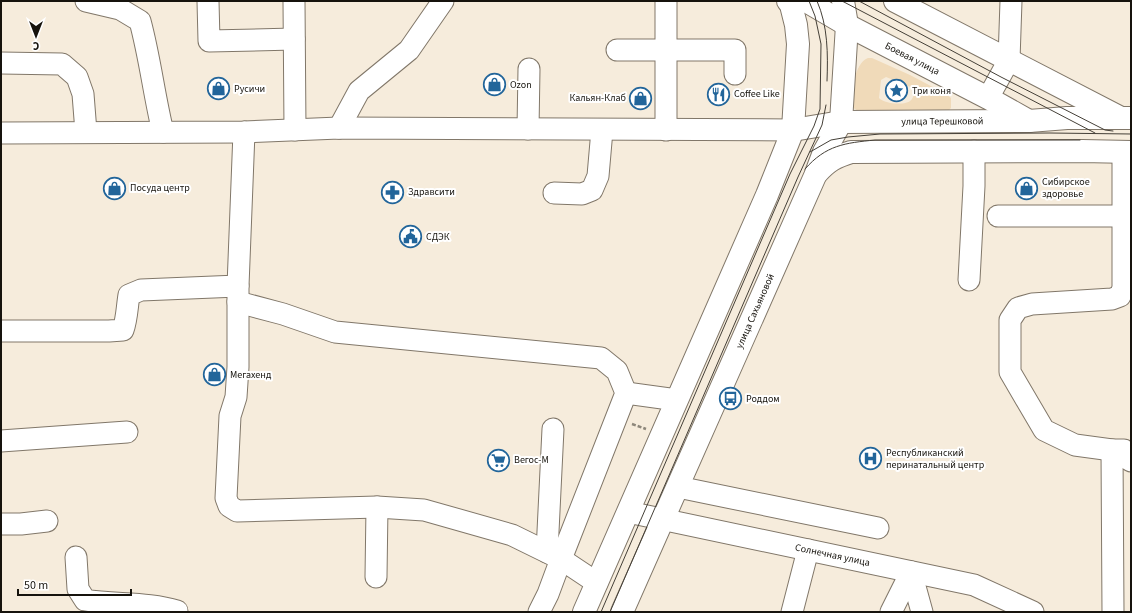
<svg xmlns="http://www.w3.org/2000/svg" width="1132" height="613" font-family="'Source Sans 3',sans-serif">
<rect width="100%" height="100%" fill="#f6ecdc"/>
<!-- green -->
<path fill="#f0dab9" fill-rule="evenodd" d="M 868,58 L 872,58 L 910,75 L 946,94 L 951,98 L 951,108 L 948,111 L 861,113 L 852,107 C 851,94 854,63 868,58 ZM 886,77 L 913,88 L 914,94 C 914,95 912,100 911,100 C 906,106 884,104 879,98 L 881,80 Z"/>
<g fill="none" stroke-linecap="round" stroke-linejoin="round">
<defs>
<g id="minor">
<path d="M 86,1 L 120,9 L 140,21 C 150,58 154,95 163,132"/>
<path d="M 208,1 L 209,41 L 294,39"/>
<path d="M 294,1 L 295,130"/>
<path d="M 666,1 L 666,130"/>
<path d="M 617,50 L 735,50 L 735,74"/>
<path d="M 1,63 L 62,64 L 77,77 L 83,94 L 86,132"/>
<path d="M 988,98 L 1009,60 L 1011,1"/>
<path d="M 339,128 L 359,91 L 409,50 L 443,1"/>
<path d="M 528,129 L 529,69"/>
<path d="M 1,133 L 244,132 L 339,128 L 793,130"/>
<path d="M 1123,152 L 1123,288 L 1120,296 L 1112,299 L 1032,304 L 1018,308 L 1010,320 L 1010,372 L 1044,430 L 1075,445 L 1112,450 L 1131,461"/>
<path d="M 554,193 L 582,194 L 592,190 L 598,176 L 602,130"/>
<path d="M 998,216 L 1124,216"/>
<path d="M 969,280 L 974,186 L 974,151"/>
<path d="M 238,286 L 238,367 L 236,397 L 230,416 L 226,498 L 229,506 L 237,511 L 377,507 L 424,510 L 512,535 L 561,559 L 548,594 L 539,612"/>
<path d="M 238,302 L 283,314 L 335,332 L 601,358 L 617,371 L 626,393 L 561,559 L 597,583"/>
<path d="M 1,331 L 109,331 L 123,330 C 127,319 127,307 129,295 L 141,290 L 238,286 L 244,132"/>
<path d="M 626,393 L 677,400"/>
<path d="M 1,441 L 127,432"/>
<path d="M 678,487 L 878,528"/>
<path id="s1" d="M 628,512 L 974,585 L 1033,612"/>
<path d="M 1,524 L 21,524 L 47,521"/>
<path d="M 547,552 L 553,429"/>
<path d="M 76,557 L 78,589 L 85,600 C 115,605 148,602 177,611 L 177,612"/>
<path d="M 911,572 L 922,612"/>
<path d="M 376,577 L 377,507"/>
<path d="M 792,612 L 808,550"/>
<path d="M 891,612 L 911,572"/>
<path d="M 1113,612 L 1112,450 L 1124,450"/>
</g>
<g id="major">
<path id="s2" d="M 806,1 L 847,25 L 988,98 L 1029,121"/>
<path d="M 895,1 L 1119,117"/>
<path id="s3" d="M 793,130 L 841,122 L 1029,121 L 1067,118 L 1131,118"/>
<path d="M 817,173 C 828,161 835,157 851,152 L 1082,151 L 1131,152"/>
<path d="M 584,612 L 767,195 L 793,130 L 798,44 L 796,25 L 791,5 L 788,1"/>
<path id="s4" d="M 622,612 L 815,176 L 824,152 L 841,122 L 847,25 L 843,1"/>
</g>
</defs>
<!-- minor casing -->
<use href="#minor" stroke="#817769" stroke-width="23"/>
<!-- major casing -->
<use href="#major" stroke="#817769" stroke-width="24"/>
<!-- path -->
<path stroke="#8d877b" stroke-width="2.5" stroke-dasharray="4 2" stroke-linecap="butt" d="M 632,424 L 646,429"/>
<!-- minor -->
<use href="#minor" stroke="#fff" stroke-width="21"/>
<!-- major -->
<use href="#major" stroke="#fff" stroke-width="22"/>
<!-- tram -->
<path stroke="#443f37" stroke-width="1" d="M 817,1 C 828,26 828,54 827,81
M 842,1 L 1095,133
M 859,1 L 1001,77 L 1105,130 L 1113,131
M 810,152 L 831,140 L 848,137 L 880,134 L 1050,133 L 1131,134
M 805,169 C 826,145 845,143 875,140 L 1080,140
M 601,612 L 790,174 L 814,126 L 820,109 L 821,44 L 815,16 L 809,1
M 610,612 L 798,177 L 822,125 L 826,105"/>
</g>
<!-- icons -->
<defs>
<symbol id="shop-ring" viewBox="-11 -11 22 22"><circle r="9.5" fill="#fff" stroke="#22659a" stroke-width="1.5"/><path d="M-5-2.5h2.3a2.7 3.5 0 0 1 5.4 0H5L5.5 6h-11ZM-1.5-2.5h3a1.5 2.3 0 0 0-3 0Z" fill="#22659a"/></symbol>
<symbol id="sight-ring" viewBox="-11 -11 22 22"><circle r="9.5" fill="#fff" stroke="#22659a" stroke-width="1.5"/><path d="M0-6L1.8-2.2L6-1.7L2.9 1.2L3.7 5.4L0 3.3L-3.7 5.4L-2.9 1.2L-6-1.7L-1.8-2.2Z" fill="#22659a"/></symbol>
<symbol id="restaurant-ring" viewBox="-11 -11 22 22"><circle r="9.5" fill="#fff" stroke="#22659a" stroke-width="1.5"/><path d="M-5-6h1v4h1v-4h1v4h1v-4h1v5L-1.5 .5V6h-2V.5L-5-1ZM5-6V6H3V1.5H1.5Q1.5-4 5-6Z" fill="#22659a"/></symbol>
<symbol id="pharmacy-ring" viewBox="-11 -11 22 22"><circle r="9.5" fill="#fff" stroke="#22659a" stroke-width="1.5"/><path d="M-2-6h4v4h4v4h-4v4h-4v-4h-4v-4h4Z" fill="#22659a"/></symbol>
<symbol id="civic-ring" viewBox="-11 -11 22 22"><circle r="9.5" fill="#fff" stroke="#22659a" stroke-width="1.5"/><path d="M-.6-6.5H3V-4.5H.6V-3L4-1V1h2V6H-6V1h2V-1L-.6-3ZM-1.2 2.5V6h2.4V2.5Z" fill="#22659a"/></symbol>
<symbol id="bus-ring" viewBox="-11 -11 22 22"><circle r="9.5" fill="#fff" stroke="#22659a" stroke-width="1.5"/><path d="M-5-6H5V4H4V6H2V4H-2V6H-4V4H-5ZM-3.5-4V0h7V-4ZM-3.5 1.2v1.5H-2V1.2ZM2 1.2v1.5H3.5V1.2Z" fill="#22659a"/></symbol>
<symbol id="hospital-ring" viewBox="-11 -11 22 22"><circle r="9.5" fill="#fff" stroke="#22659a" stroke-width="1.5"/><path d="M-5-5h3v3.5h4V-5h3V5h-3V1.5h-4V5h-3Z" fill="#22659a"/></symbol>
<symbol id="supermarket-ring" viewBox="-11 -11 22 22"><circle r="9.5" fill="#fff" stroke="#22659a" stroke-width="1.5"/><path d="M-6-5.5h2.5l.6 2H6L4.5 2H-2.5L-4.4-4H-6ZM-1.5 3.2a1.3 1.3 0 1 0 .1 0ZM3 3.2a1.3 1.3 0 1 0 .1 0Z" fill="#22659a"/></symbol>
</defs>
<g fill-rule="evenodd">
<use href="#shop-ring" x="482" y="72" width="25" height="25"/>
<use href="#shop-ring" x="206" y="76" width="25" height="25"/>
<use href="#sight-ring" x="884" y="78" width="25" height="25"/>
<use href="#restaurant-ring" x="706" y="82" width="25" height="25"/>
<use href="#shop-ring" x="628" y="86" width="25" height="25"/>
<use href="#shop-ring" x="102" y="176" width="25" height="25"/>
<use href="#shop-ring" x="1014" y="176" width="25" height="25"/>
<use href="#pharmacy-ring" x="380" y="180" width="25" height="25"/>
<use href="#civic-ring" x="398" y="224" width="25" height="25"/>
<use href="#shop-ring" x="202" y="362" width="25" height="25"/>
<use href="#bus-ring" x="718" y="386" width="25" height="25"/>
<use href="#hospital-ring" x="858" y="446" width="25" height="25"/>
<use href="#supermarket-ring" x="486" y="448" width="25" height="25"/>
</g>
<g text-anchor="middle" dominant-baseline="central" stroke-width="4" stroke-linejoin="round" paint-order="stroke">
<!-- street labels -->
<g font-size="10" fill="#16130d" stroke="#fff">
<text stroke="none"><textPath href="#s2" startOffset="121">Боевая улица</textPath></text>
<text stroke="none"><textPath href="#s3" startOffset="150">улица Терешковой</textPath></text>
<text stroke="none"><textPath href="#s4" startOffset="329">улица Сахьяновой</textPath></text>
<text stroke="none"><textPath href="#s1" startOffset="209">Солнечная улица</textPath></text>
</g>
<!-- poi labels -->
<g font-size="10" fill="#16130d" stroke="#fff" text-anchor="start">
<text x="510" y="85">Ozon</text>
<text x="234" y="89">Русичи</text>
<text x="912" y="91">Три коня</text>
<text x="734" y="94">Coffee Like</text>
<text x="626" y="98" text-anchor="end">Кальян-Клаб</text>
<text x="1042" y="182">Сибирское<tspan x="1042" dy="12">здоровье</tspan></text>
<text x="130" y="188">Посуда центр</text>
<text x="408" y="192">Здравсити</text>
<text x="426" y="237">СДЭК</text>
<text x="230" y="375">Мегахенд</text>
<text x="746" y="399">Роддом</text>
<text x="886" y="453">Республиканский<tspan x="886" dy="12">перинатальный центр</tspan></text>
<text x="514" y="460">Вегос-М</text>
</g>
</g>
<!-- border -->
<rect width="1132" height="613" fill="none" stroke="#16130d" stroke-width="4"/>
<!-- north arrow -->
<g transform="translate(36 36) rotate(180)" stroke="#ffffff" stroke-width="3" paint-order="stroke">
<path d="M0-3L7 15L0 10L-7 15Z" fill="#16130d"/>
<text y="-6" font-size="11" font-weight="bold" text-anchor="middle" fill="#16130d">С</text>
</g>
<!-- scale -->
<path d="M18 589v6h113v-6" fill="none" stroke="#16130d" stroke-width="2"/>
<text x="24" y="589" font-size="12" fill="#16130d" stroke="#ffffff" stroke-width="3" paint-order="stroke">50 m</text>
</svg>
